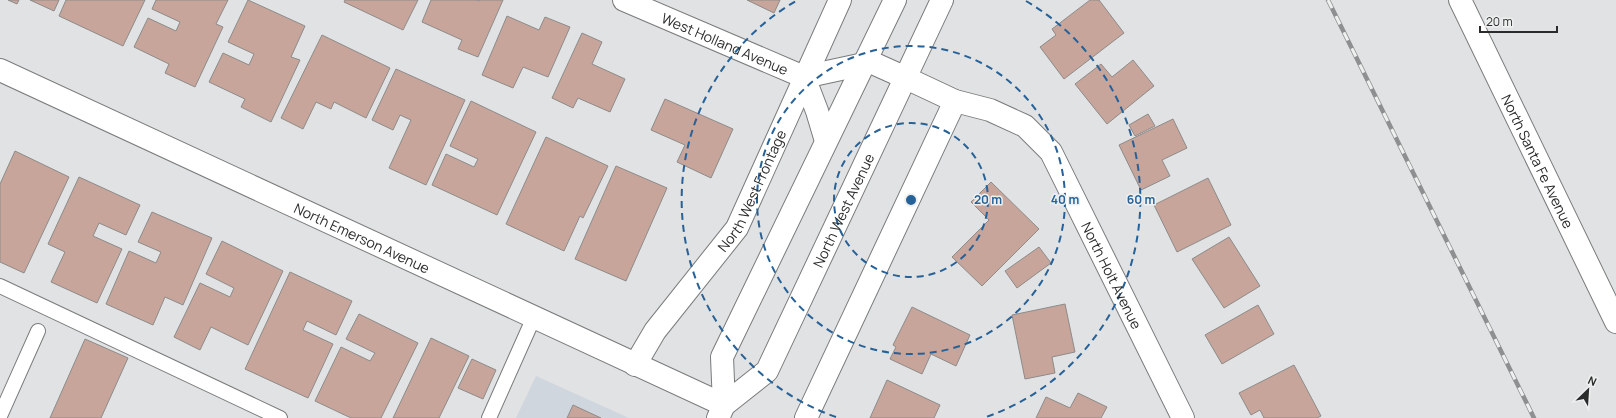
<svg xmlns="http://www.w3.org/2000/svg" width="1616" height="418" font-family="Manrope,sans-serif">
<rect width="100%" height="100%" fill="#e1e2e3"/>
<!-- built -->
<path fill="#cfd6dd" d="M 536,376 L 629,418 L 516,418 Z"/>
<!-- building -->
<path fill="#c8a59b" stroke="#8c8b8a" d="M 8,0 L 19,0 L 17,4 Z
M 30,0 L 59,0 L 54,11 Z
M 66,0 L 145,0 L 123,46 L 59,16 Z
M 156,0 L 228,0 L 216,24 L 223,27 L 195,87 L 165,73 L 169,64 L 134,47 L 148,18 L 176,31 L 180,22 L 152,9 Z
M 248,0 L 305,26 L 291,57 L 300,60 L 271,122 L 241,107 L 245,99 L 209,82 L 223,53 L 249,65 L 254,54 L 228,42 Z
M 345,0 L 418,0 L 403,30 L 344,2 Z
M 431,0 L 476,0 L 479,1 L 480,0 L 503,0 L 478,57 L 458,49 L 462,40 L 422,22 Z
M 747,0 L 780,0 L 774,13 Z
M 1090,0 L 1099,0 L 1124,33 L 1064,79 L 1040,47 L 1056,35 L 1052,29 Z
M 507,16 L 539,30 L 545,17 L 570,27 L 548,77 L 523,67 L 513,88 L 482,75 Z
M 582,33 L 602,42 L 592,64 L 625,79 L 610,112 L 578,98 L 573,108 L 552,98 Z
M 322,35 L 390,68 L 366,118 L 334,102 L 331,109 L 316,102 L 303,129 L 281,118 Z
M 1133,60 L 1154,86 L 1107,124 L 1075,84 L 1101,64 L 1112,77 Z
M 396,69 L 465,100 L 426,185 L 389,168 L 411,120 L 400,115 L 393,130 L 372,120 Z
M 665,99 L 733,129 L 711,178 L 677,162 L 685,145 L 651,130 Z
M 471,101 L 536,132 L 497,215 L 432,185 L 446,154 L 474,167 L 478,159 L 450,146 Z
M 1148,114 L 1155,126 L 1135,136 L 1129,125 Z
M 1173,119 L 1187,148 L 1162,160 L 1170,176 L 1141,190 L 1119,145 Z
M 546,137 L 608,166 L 583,218 L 580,216 L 564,251 L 506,224 Z
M 15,151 L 69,177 L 24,273 L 0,262 L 0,184 Z
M 616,166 L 667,188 L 626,281 L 575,259 Z
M 79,177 L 140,205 L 126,235 L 99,223 L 93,236 L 122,249 L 97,303 L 51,282 L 65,252 L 48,244 Z
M 1208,178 L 1231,225 L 1177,252 L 1154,205 Z
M 991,182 L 1039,229 L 982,286 L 952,257 L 989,220 L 971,202 Z
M 152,212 L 212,238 L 183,305 L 165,297 L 153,325 L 106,304 L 129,251 L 156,263 L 161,252 L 138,242 Z
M 1229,237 L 1260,286 L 1224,308 L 1192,259 Z
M 222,241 L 283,271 L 248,345 L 211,327 L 200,350 L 174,337 L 200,283 L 230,297 L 234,288 L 206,274 Z
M 1039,247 L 1051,263 L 1017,288 L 1005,271 Z
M 290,272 L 352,301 L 336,335 L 307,321 L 303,330 L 333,344 L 308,398 L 245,369 Z
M 1065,304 L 1075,352 L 1052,357 L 1055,373 L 1025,379 L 1012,315 Z
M 1258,305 L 1274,334 L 1222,364 L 1205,335 Z
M 912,307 L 970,335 L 956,366 L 931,354 L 922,374 L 890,359 L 896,347 L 893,345 Z
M 359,314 L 418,343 L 381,418 L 351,418 L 315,401 L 341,347 L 370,361 L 375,353 L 346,339 Z
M 431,338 L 469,356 L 439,418 L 393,418 Z
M 85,339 L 128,358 L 101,418 L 50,418 Z
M 472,359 L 496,370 L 483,399 L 458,388 Z
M 1294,365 L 1321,416 L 1317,418 L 1264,418 L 1260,410 L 1251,415 L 1239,393 Z
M 887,380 L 940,405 L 934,418 L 870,418 Z
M 1078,393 L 1107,407 L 1101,418 L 1036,418 L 1046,397 L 1070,408 Z
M 573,405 L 601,418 L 567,418 Z"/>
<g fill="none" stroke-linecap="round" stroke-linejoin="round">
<defs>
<path id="service" d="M 0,286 L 280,418
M 0,416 L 38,331
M 489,418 L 534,317"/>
<g id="minor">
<path id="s1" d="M 624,0 L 804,77 L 864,64"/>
<path id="s2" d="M 1460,0 L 1616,322"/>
<path d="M 804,77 L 817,111 L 826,141"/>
<path id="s3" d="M 906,78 L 955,101 L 990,110 L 1025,126 L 1051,152 L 1183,418"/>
<path id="s4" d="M 635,365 L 655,331 L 737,228 L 840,0"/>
<path d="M 806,418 L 955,101"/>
</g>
<g id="tertiary">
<path id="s5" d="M 0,70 L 724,405"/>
</g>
<g id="secondary">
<path d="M 866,60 L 906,78"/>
<path d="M 724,405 L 722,357 L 895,0"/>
<path id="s6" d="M 718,418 L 724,405 L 767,371 L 942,0"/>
</g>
</defs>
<!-- service casing -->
<use href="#service" stroke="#7a7b7c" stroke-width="16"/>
<!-- minor casing -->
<use href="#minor" stroke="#7a7b7c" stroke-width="24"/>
<!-- tertiary casing -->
<use href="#tertiary" stroke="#7a7b7c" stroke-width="24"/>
<!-- secondary casing -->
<use href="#secondary" stroke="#7a7b7c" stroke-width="24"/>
<!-- service -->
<use href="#service" stroke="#fff" stroke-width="14"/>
<!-- minor -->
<use href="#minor" stroke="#fff" stroke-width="22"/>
<!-- tertiary -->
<use href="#tertiary" stroke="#fff" stroke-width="22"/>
<!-- secondary -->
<use href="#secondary" stroke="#fff" stroke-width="22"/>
<defs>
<path id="rail" d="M 1328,0 L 1534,418"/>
</defs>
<!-- rail casing -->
<use href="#rail" stroke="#8e8f90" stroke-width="4.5"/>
<!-- rail -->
<use href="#rail" stroke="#eef0f0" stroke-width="3" stroke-dasharray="9" stroke-linecap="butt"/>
</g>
<!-- distance rings -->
<g fill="none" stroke="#266198" stroke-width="2" stroke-dasharray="7 5">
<circle cx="911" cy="200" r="77"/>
<circle cx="911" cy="200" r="154"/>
<path d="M836 417A230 230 0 0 1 796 1M1026 1A230 230 0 0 1 986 417"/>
</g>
<g text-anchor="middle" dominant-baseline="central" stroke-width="3" stroke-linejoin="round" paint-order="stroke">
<!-- street labels -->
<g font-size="14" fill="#2a2b2b" stroke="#eef0f0">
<text stroke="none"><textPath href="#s1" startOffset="110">West Holland Avenue</textPath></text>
<text stroke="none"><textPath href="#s2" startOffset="179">North Santa Fe Avenue</textPath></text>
<text stroke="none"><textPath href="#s4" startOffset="211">North West Frontage</textPath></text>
<text stroke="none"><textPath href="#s6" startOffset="247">North West Avenue</textPath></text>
<text stroke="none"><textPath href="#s5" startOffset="399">North Emerson Avenue</textPath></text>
<text stroke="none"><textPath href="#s3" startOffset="303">North Holt Avenue</textPath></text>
</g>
</g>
<circle cx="911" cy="200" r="6" fill="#266198" stroke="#eef0f0" stroke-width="2"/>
<g font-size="12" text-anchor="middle" font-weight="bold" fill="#266198" stroke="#eef0f0" stroke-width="3" stroke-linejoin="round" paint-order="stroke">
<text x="988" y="204">20 m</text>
<text x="1065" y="204">40 m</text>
<text x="1141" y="204">60 m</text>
</g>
<!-- north arrow -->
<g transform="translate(1588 390) rotate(25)" stroke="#eef0f0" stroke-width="3" paint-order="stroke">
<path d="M0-3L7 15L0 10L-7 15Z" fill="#2a2b2b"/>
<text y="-6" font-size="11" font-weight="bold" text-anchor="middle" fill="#2a2b2b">N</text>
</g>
<!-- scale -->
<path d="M1480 26v6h77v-6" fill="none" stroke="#2a2b2b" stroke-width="2"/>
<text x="1486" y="26" font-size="12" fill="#2a2b2b" stroke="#eef0f0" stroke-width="3" paint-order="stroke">20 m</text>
</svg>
